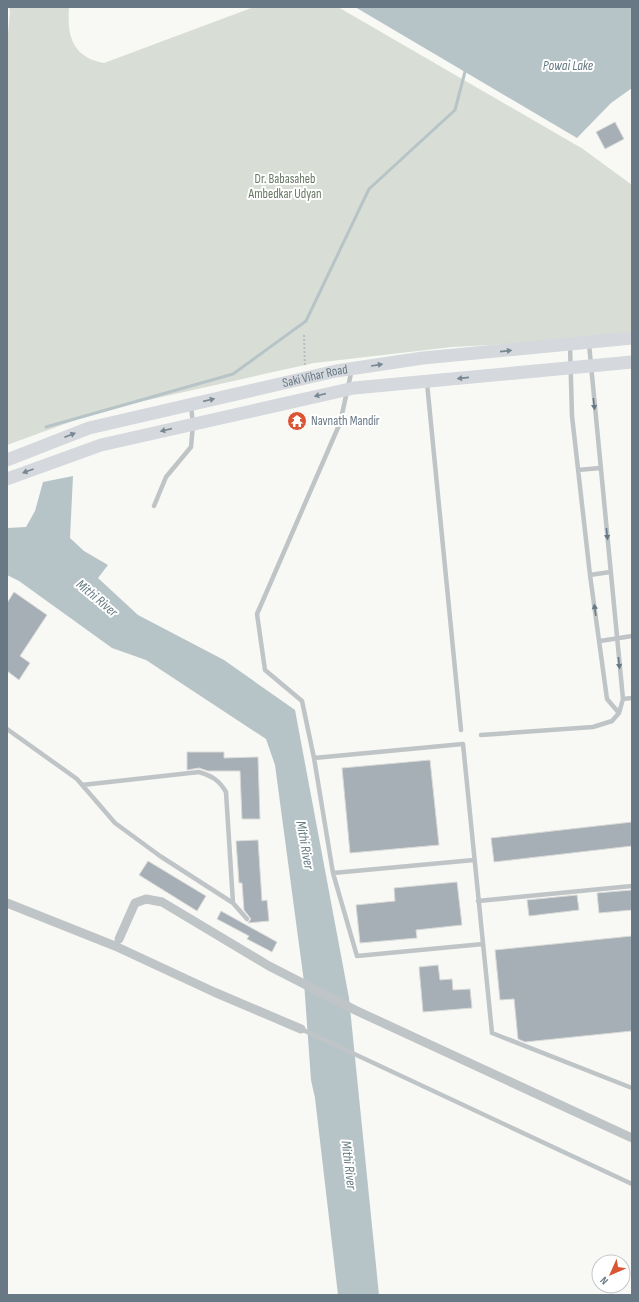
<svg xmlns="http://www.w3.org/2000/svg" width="639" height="1302" font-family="'Sofia Sans Condensed',sans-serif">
<rect width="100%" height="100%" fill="#f8f8f5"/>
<!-- green -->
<path fill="#d8ddd5" d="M 9,7 L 69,7 C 67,36 72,57 104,63 L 254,7 L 338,7 L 583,149 L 632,185 L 632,338 L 452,347 L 314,363 L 103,410 L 7,445 L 7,45 L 10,12 Z"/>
<!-- water -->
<path fill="#b7c4c7" d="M 355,7 L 632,7 L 632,88 L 611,103 L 577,138 Z
M 73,476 L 70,538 L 84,551 L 108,565 L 98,578 L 138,615 L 224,660 L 295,710 L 349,998 L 379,1295 L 338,1295 L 315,1098 L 311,1080 L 304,982 L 275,765 L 266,739 L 146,660 L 112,648 L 19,581 L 7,575 L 7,528 L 26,527 L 35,511 L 43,482 Z"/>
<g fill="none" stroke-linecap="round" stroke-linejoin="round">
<!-- stream -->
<path stroke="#b7c4c7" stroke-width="3" d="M 46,427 L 233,374 L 306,321 L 369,189 L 455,110 L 466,68"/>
</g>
<!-- building -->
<path fill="#a6afb5" stroke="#dadad8" d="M 615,122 L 624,139 L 605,149 L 596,132 Z
M 14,592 L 47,615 L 20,656 L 30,663 L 19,680 L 7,671 L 7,603 Z
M 187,752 L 224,752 L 224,758 L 258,757 L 260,819 L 242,819 L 240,771 L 208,771 L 199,768 L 187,770 Z
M 430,760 L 439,845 L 350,853 L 342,768 Z
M 632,822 L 632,846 L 494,862 L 491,838 Z
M 258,840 L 262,901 L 267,900 L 269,921 L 248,923 L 251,919 L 244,910 L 242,883 L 239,883 L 236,841 Z
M 148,861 L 206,896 L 197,911 L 139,875 Z
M 457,882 L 462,925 L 416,930 L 417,938 L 360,943 L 356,905 L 395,901 L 394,888 Z
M 632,890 L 632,910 L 599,913 L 597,893 Z
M 577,895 L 579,910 L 529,916 L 527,900 Z
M 221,911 L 277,942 L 272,952 L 247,939 L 249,936 L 217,919 Z
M 632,936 L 632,1031 L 525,1042 L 518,1039 L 514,999 L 500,1000 L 495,950 Z
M 438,965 L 440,980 L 452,979 L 453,990 L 470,989 L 472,1008 L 423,1012 L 419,967 Z"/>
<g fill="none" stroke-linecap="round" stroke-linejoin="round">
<!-- path -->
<path stroke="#babdbf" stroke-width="2" stroke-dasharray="2 2" stroke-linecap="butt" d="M 304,335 L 305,367"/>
<!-- lane -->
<path stroke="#bfc4c7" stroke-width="4.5" d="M 570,346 L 572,416 L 590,575 L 607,699 L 619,713 L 623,699 L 589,344
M 352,369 L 340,423 L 257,614 L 265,670 L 302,701 L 314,758 L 333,873 L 357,956 L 483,944
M 427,383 L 461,730
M 578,470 L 600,468
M 154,506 L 166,477 L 191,447 L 193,424 L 191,406
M 590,575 L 610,572
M 600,641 L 632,636
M 623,699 L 632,698
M 7,729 L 77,779 L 115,823 L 160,856 L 233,903 L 247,919
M 481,735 L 593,727 L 612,721 L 619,713
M 314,758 L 463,744 L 492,1033 L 632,1088
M 82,785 L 199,772 C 212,776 219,780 226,792 L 233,903
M 333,873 L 474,860
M 478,901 L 632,886
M 301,1029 L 632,1184"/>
<!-- street -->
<path stroke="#bfc4c7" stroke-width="9" d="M 7,903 L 115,946 L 214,992 L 301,1029
M 119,939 L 135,903 L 146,899 L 162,902 L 269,966 L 355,1010 L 632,1138"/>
<!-- secondary -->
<g stroke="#d5d9dd" stroke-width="13">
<path id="s1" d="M 7,460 L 89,428 L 336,371 L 423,358 L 632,338"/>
<path d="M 7,479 L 101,445 L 354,388 L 632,362"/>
</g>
</g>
<!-- one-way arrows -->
<defs><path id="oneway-solid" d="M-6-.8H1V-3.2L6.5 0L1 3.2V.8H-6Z"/></defs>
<g fill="#788792">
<use href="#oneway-solid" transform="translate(506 351) rotate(-6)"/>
<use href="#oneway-solid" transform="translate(377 365) rotate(-9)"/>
<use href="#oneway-solid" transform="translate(463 378) rotate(174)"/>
<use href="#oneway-solid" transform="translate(320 395) rotate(167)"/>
<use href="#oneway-solid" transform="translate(209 400) rotate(-13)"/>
<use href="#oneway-solid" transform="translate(166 430) rotate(167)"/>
<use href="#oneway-solid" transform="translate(70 435) rotate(-21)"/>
<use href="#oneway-solid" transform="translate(28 471) rotate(160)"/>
</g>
<g fill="#687985">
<use href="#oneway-solid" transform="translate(594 404) rotate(84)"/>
<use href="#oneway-solid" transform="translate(607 534) rotate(84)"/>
<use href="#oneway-solid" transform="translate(595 610) rotate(-98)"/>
<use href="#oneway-solid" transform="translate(619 663) rotate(84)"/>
</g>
<!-- icons -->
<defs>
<symbol id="temple-disc" viewBox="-11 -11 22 22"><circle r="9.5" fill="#da5533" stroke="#fff"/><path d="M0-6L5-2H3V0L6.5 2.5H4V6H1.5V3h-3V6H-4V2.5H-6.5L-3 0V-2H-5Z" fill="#fff"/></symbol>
</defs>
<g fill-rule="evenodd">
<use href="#temple-disc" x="286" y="410" width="22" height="22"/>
</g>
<g text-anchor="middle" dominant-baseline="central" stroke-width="4" stroke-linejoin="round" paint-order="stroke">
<!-- park labels -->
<g font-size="13" fill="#677763" stroke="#fff">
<text x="285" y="179">Dr. Babasaheb<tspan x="285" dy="15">Ambedkar Udyan</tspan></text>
</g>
<!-- street labels -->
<g font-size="13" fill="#687985" stroke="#fff">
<text stroke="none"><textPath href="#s1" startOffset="320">Saki Vihar Road</textPath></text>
</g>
<!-- poi labels -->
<g font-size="13" fill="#687985" stroke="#fff" text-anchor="start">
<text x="311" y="421">Navnath Mandir</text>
</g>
<!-- water labels -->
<g font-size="14" font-style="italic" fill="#647a80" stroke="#fff">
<text x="568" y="65">Powai Lake</text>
<text transform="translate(97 598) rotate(40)">Mithi River</text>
<text transform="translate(305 845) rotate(80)">Mithi River</text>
<text transform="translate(349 1165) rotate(83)">Mithi River</text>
</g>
</g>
<!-- border -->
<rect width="639" height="1302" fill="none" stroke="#687985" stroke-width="16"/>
<!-- north arrow -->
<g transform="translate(611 1274) rotate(225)"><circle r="19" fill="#ffffff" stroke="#c3c9ce"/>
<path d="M0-3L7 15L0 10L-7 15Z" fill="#da5533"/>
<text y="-6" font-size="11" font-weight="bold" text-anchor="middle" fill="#687985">N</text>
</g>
</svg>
